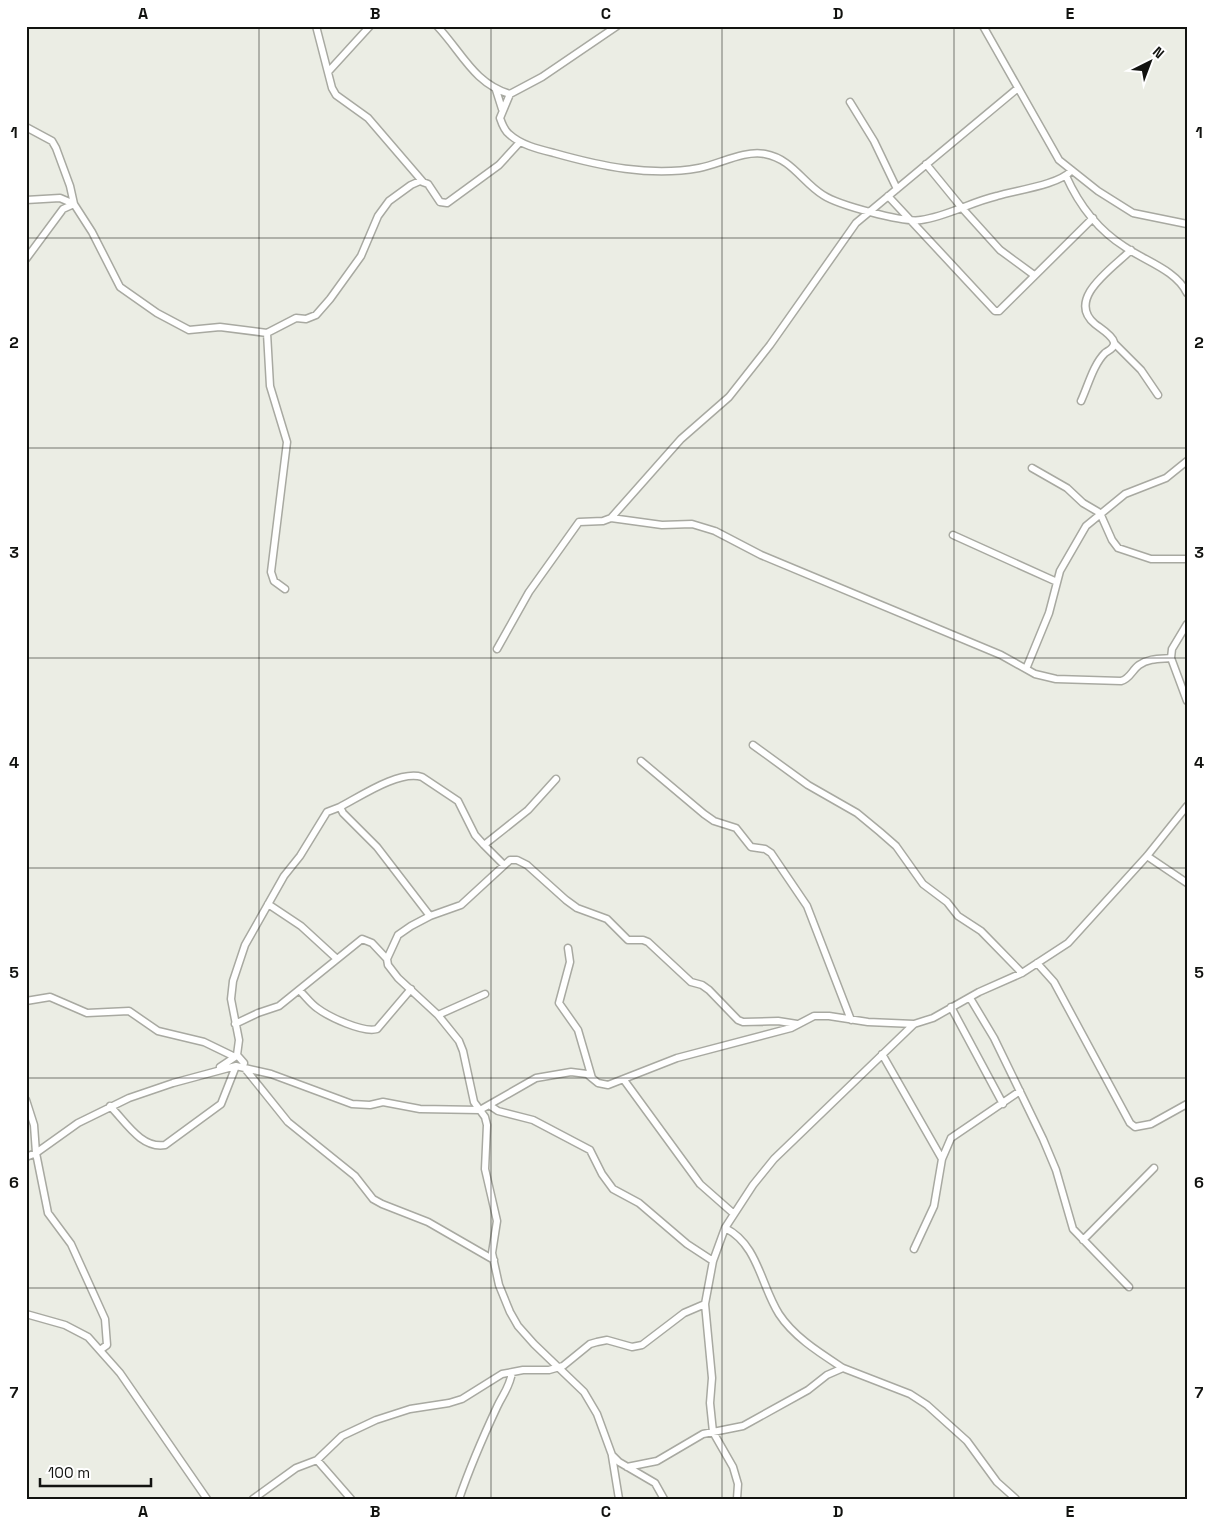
<svg xmlns="http://www.w3.org/2000/svg" width="1213" height="1525" font-family="'Space Grotesk',sans-serif">
<rect width="100%" height="100%" fill="#ebede4"/>
<g fill="none" stroke-linecap="round" stroke-linejoin="round">
<defs>
<path id="street" d="M 316,26 L 332,88 L 336,95 L 368,118 L 423,182
M 437,26 C 461,51 474,84 510,94
M 617,26 L 542,77 L 510,94 L 500,118 C 502,124 504,130 509,134 C 521,145 538,149 554,153 C 600,166 650,177 699,168 C 720,164 744,150 765,154 C 792,159 802,182 823,195 C 838,205 904,223 921,220 C 948,216 971,202 997,196 C 1017,190 1058,185 1071,171
M 983,26 L 1059,160 L 1098,191 L 1133,213 L 1187,224
M 328,72 L 370,26
M 496,90 L 502,109
M 850,102 L 874,141 L 897,189
M 26,127 L 52,141 L 56,148 L 70,186 L 74,204 L 92,232 L 120,287 L 157,313 L 189,330 L 220,327 L 267,333 L 296,318 L 306,319 L 316,315 L 330,299 L 361,256 L 378,216 L 389,201 L 411,185 L 420,181 L 428,184 L 440,202 L 447,203 L 499,165 L 520,142
M 926,164 L 962,208 L 1000,250 L 1034,275
M 1066,176 C 1079,205 1098,230 1125,247 C 1145,261 1176,270 1187,293
M 888,196 L 995,311 L 999,311 L 1093,218
M 26,200 L 60,198 L 74,204
M 26,259 L 63,209 L 74,204
M 267,333 L 270,386 L 287,442 L 271,572 L 274,581 L 285,589
M 1114,343 L 1141,370 L 1158,395
M 1081,401 C 1088,386 1093,365 1105,353 C 1109,350 1115,348 1114,342 C 1112,335 1100,328 1095,324 C 1065,299 1113,268 1131,250
M 1032,468 L 1067,488 L 1083,503 L 1100,513 L 1112,540 L 1118,548 L 1151,559 L 1187,559
M 611,518 L 662,525 L 692,524 L 715,531 L 761,555 L 1001,655 L 1035,674 L 1056,679 L 1121,681 C 1130,679 1132,670 1139,665 C 1149,658 1160,659 1171,658
M 953,535 L 1057,582
M 1187,624 L 1172,649 L 1171,658 L 1187,701
M 497,649 L 529,592 L 579,522 L 603,521 L 611,518 L 681,439 L 729,397 L 770,345 L 856,223 L 1018,88
M 1026,669 L 1049,613 L 1060,571 L 1086,526 L 1125,494 L 1166,478 L 1187,461
M 753,745 L 808,785 L 857,813 L 880,832 L 896,846 L 923,884 L 947,902 L 958,916 L 981,931 L 1022,973
M 641,761 L 704,814 L 714,821 L 736,828 L 751,847 L 765,849 L 771,853 L 807,906 L 851,1020
M 484,845 L 504,865
M 1147,856 L 1187,883
M 268,904 L 301,926 L 337,959
M 430,916 L 377,847 L 343,813 L 340,807 C 361,796 399,770 422,777 L 458,801 L 475,835 L 484,845 L 528,810 L 556,779
M 568,948 L 570,962 L 559,1003 L 578,1030 L 592,1078
M 1037,963 L 1054,982 L 1130,1123 L 1135,1127 L 1151,1124 L 1187,1104
M 300,991 C 306,997 311,1004 317,1008 C 329,1017 363,1033 377,1029 L 411,989
M 970,998 L 994,1038 L 1043,1139 L 1056,1170 L 1073,1229 L 1129,1287
M 26,1001 L 50,997 L 87,1013 L 129,1011 L 158,1031 L 204,1042 L 235,1057 L 237,1055 L 244,1063 L 243,1066 L 288,1122 L 355,1176 L 373,1199 L 382,1204 L 428,1222 L 494,1260
M 951,1007 L 1003,1104
M 438,1015 L 485,994
M 235,1024 L 258,1013 L 279,1006 L 362,939 L 372,943 L 387,959
M 882,1054 L 942,1159
M 237,1055 L 239,1040 L 231,999 L 233,981 L 245,945 L 284,876 L 300,856 L 327,812 L 340,807
M 220,1067 L 235,1057
M 624,1080 L 700,1184 L 734,1214
M 26,1100 L 34,1125 L 36,1153 L 48,1213 L 71,1244 L 105,1319 L 107,1345 L 100,1350
M 489,1105 L 498,1111 L 533,1120 L 590,1150 L 602,1174 L 613,1189 L 639,1203 L 687,1244 L 713,1261
M 110,1106 C 125,1121 141,1149 165,1145 L 221,1104 L 236,1066
M 26,1157 L 36,1153 L 78,1123 L 129,1098 L 173,1083 L 236,1066 L 271,1074 L 352,1104 L 370,1105 L 383,1102 L 420,1109 L 480,1110 L 536,1078 L 571,1072 L 587,1074 L 598,1083 L 608,1085 L 677,1058 L 791,1028 L 814,1016 L 829,1016 L 868,1022 L 914,1024
M 725,1228 C 758,1244 761,1286 779,1314 C 794,1337 820,1353 843,1368
M 1083,1240 L 1154,1168
M 914,1249 L 934,1206 L 942,1159 L 951,1138 L 1020,1091
M 26,1314 L 65,1325 L 88,1337 L 120,1373 L 207,1499
M 612,1456 L 619,1499
M 317,1460 L 351,1499
M 627,1467 L 657,1461 L 703,1434 L 743,1426 L 808,1390 L 827,1375 L 843,1368 L 910,1394 L 927,1405 L 967,1441 L 997,1482 L 1016,1499
M 253,1499 L 296,1468 L 317,1460 L 342,1436 L 376,1420 L 410,1409 L 449,1403 L 462,1399 L 502,1374 L 523,1370 L 549,1370 L 563,1366 L 590,1344 L 597,1342 L 607,1340 L 632,1347 L 642,1345 L 684,1313 L 705,1304
M 459,1499 C 470,1467 483,1437 497,1407 C 503,1394 510,1387 512,1372
M 664,1499 L 655,1483 L 619,1462 L 612,1455 L 597,1414 L 584,1392 L 534,1344 L 518,1326 L 510,1312 L 499,1285 L 492,1253 L 497,1221 L 485,1169 L 487,1125 L 485,1117 L 474,1102 L 463,1051 L 459,1041 L 438,1015 L 398,978 L 388,965 L 387,959 L 398,935 L 411,926 L 430,916 L 461,905 L 510,860 L 517,860 L 527,865 L 566,900 L 577,908 L 607,919 L 628,940 L 643,940 L 648,942 L 691,982 L 702,985 L 709,990 L 738,1020 L 743,1022 L 778,1021 L 797,1024
M 737,1499 L 738,1484 L 733,1467 L 713,1432 L 710,1403 L 712,1378 L 705,1304 L 713,1261 L 725,1228 L 753,1185 L 774,1159 L 914,1024 L 933,1018 L 979,992 L 1022,973 L 1068,943 L 1147,856 L 1187,806"/>
</defs>
<!-- street casing -->
<use href="#street" stroke="#a8a9a1" stroke-width="9"/>
<!-- street -->
<use href="#street" stroke="#fff" stroke-width="6"/>
</g>
<!-- grid -->
<path fill="none" stroke="#121310" stroke-width="1" stroke-opacity="0.55" d="M 259,26 L 259,1499M 491,26 L 491,1499M 722,26 L 722,1499M 954,26 L 954,1499M 26,238 L 1187,238M 26,448 L 1187,448M 26,658 L 1187,658M 26,868 L 1187,868M 26,1078 L 1187,1078M 26,1288 L 1187,1288"/>
<!-- border -->
<rect width="1213" height="1525" fill="none" stroke="#ffffff" stroke-width="55"/>
<!-- north arrow -->
<g transform="translate(1150 62) rotate(42)" stroke="#ffffff" stroke-width="4" paint-order="stroke">
<path d="M0-4L9 19L0 12L-9 19Z" fill="#121310"/>
<text y="-8" font-size="14" font-weight="bold" text-anchor="middle" fill="#121310">N</text>
</g>
<!-- scale -->
<path d="M40 1478v8h111v-8" fill="none" stroke="#121310" stroke-width="2.5"/>
<text x="48" y="1478" font-size="15" fill="#121310" stroke="#ffffff" stroke-width="4" paint-order="stroke">100 m</text>
<rect x="28" y="28" width="1158" height="1470" fill="none" stroke="#121310" stroke-width="2"/>
<g font-size="16" text-anchor="middle" font-weight="bold" fill="#121310">
<text x="143" y="19">A</text>
<text x="375" y="19">B</text>
<text x="606" y="19">C</text>
<text x="838" y="19">D</text>
<text x="1070" y="19">E</text>
<text x="14" y="138">1</text>
<text x="1199" y="138">1</text>
<text x="14" y="348">2</text>
<text x="1199" y="348">2</text>
<text x="14" y="558">3</text>
<text x="1199" y="558">3</text>
<text x="14" y="768">4</text>
<text x="1199" y="768">4</text>
<text x="14" y="978">5</text>
<text x="1199" y="978">5</text>
<text x="14" y="1188">6</text>
<text x="1199" y="1188">6</text>
<text x="14" y="1398">7</text>
<text x="1199" y="1398">7</text>
<text x="143" y="1517">A</text>
<text x="375" y="1517">B</text>
<text x="606" y="1517">C</text>
<text x="838" y="1517">D</text>
<text x="1070" y="1517">E</text>
</g>
</svg>
